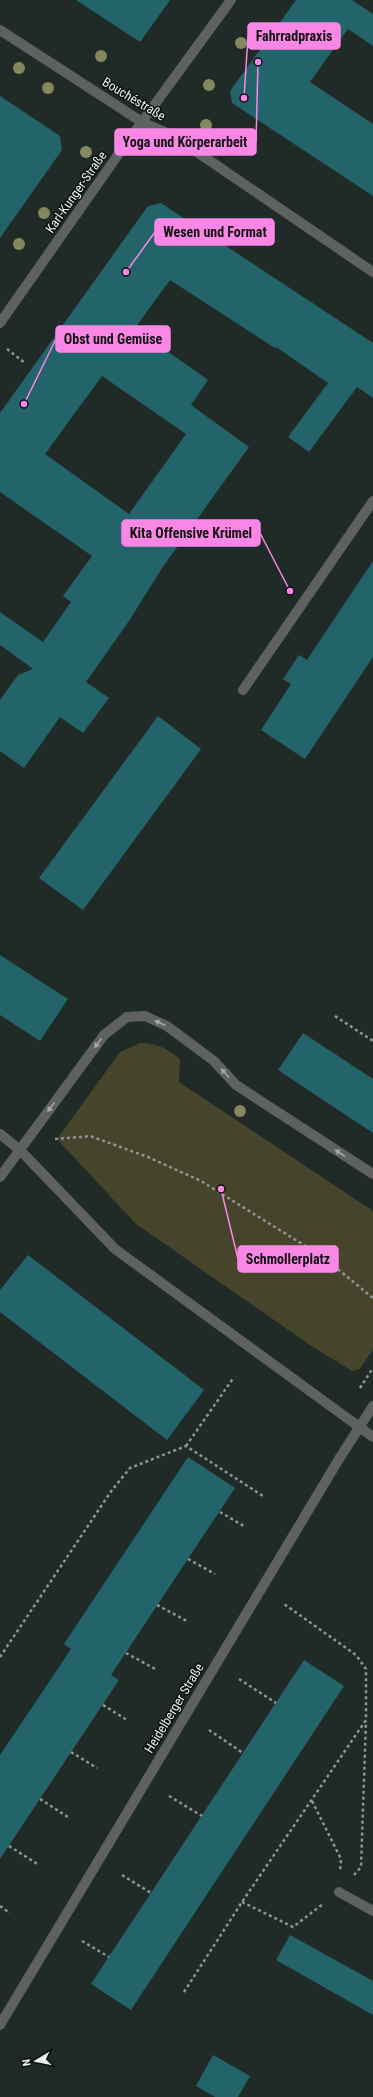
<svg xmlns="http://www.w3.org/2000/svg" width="373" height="2097" font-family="'Roboto Condensed',sans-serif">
<rect width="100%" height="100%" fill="#202a26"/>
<!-- green -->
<path fill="#46452c" d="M 140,1043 C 157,1043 166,1048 180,1059 L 179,1082 L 373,1211 L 373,1349 L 360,1369 L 352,1371 L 310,1345 L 136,1224 L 57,1139 L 120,1052 Z"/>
<!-- building -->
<path fill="#23646a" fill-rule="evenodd" d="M 76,0 L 170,0 L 140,42 Z
M 296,0 L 352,0 L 373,14 L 373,46 L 348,29 L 310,82 L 373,124 L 373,196 L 232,103 L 230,91 Z
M 0,96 L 60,136 L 62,150 L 0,238 Z
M 161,203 L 373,343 L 373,398 L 357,387 L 309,452 L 288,437 L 328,383 L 276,347 L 275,348 L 170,280 L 135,328 L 208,380 L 191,405 L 249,447 L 162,568 L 129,621 L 86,682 L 109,698 L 83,733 L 60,717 L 24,768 L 0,751 L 0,700 L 18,675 L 33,669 L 0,645 L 0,612 L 43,642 L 71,602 L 63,596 L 92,556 L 0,492 L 0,413 L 148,206 ZM 102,376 L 186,434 L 129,514 L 45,454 Z
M 373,561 L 373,657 L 305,759 L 261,730 L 291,684 L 283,679 L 299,655 L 307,660 Z
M 158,716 L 201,749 L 83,910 L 39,878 Z
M 0,955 L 68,999 L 40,1041 L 0,1015 Z
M 303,1033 L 373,1079 L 373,1133 L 278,1070 Z
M 28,1255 L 204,1390 L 167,1440 L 0,1312 L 0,1290 Z
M 188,1457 L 235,1488 L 111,1675 L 119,1680 L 0,1859 L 0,1755 L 71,1649 L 64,1644 Z
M 304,1660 L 344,1686 L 131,2010 L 91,1984 Z
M 290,1935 L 373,1981 L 373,2015 L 276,1960 Z
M 213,2055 L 250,2076 L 238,2097 L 215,2097 L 196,2086 Z"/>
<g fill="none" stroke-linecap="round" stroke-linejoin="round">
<!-- path -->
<path stroke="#8e9692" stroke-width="2.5" stroke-dasharray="3 3" stroke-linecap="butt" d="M 7,349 L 25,363
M 335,1016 L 373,1041
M 55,1139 L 90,1136 L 148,1157 L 201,1181 L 323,1257 L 373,1298
M 360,1388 L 373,1368
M 186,1446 L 234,1377
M 220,1512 L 244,1526
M 188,1559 L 215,1574
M 157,1605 L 187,1621
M 126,1653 L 157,1670
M 0,1657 L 112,1490 L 130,1468 L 186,1446 L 263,1496
M 239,1679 L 276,1703
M 103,1705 L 127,1720
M 209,1730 L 243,1753
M 71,1752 L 97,1768
M 169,1796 L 202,1816
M 40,1799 L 68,1817
M 312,1801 L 341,1859 L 340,1872
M 9,1846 L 39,1865
M 122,1875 L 151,1893
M 354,1875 L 361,1867 L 366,1721
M 242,1902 L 293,1927 L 323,1904
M 0,1906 L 10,1913
M 82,1941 L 109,1957
M 184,1992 L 242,1902 L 366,1720 L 366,1669 L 356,1655 L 284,1604"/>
<!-- lane -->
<path stroke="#5e615d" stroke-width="10" d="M 243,690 L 373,501"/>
<!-- street -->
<path stroke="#5e615d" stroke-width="10" d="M 0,30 L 142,122 L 172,135 L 373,272
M 0,323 L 120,152 L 231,0
M 0,1134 L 20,1150 L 115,1249 L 373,1437
M 0,1177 L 104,1035 L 127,1017 L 145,1016 L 167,1026 L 214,1061 L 236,1085 L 373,1174
M 339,1892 L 373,1911
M 0,2025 L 339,1459 L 373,1406"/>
</g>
<!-- trees -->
<g fill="#85875c">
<circle cx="241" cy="43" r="6"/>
<circle cx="101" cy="56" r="6"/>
<circle cx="19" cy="68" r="6"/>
<circle cx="209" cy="85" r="6"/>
<circle cx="48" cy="88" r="6"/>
<circle cx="206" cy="125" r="6"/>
<circle cx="86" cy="152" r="6"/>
<circle cx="44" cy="213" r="6"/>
<circle cx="19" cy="244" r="6"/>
<circle cx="240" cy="1111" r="6"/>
</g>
<!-- one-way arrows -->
<defs><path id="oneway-solid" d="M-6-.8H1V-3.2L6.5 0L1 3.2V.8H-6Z"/></defs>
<g fill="#a4a8a4">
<use href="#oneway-solid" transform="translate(160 1023) rotate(-155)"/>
<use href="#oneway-solid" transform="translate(98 1043) rotate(126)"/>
<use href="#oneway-solid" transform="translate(225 1073) rotate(-132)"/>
<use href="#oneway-solid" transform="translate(51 1107) rotate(126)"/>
<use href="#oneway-solid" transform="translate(340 1153) rotate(-147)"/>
</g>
<g text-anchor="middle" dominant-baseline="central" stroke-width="3" stroke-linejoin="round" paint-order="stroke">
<!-- street labels -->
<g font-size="13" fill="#e9efec" stroke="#0d1110">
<text transform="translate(134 99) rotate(31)">Bouchéstraße</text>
<text transform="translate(76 192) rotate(-55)">Karl-Kunger-Straße</text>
<text transform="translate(174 1708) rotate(-59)">Heidelberger Straße</text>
</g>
</g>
<!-- callouts -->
<path fill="none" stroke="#fa87e6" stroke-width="1.5" d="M244 98L248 36M258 62L256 142M126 272L155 232M24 404L56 339M290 591L260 533M221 1189L238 1259"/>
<g fill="#fa87e6" stroke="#0d1110" stroke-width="1.5">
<circle cx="244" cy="98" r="4"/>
<circle cx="258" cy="62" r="4"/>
<circle cx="126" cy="272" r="4"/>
<circle cx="24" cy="404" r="4"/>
<circle cx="290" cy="591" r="4"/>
<circle cx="221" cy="1189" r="4"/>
</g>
<g fill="#fa87e6" stroke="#fa87e6" stroke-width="1.5">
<rect x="248" y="23" width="92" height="26" rx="4"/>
<rect x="115" y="129" width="141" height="26" rx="4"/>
<rect x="155" y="219" width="119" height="26" rx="4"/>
<rect x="56" y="326" width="114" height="26" rx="4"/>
<rect x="122" y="520" width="138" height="26" rx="4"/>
<rect x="238" y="1246" width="100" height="26" rx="4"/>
</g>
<g font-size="14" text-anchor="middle" font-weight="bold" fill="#111">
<text x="294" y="41">Fahrradpraxis</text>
<text x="185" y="147">Yoga und Körperarbeit</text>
<text x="215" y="237">Wesen und Format</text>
<text x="113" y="344">Obst und Gemüse</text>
<text x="191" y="538">Kita Offensive Krümel</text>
<text x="288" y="1264">Schmollerplatz</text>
</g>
<!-- north arrow -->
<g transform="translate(36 2061) rotate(260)" stroke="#0d1110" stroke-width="3" paint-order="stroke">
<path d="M0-3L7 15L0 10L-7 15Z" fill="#e9efec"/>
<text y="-6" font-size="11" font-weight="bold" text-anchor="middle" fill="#e9efec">N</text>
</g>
</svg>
